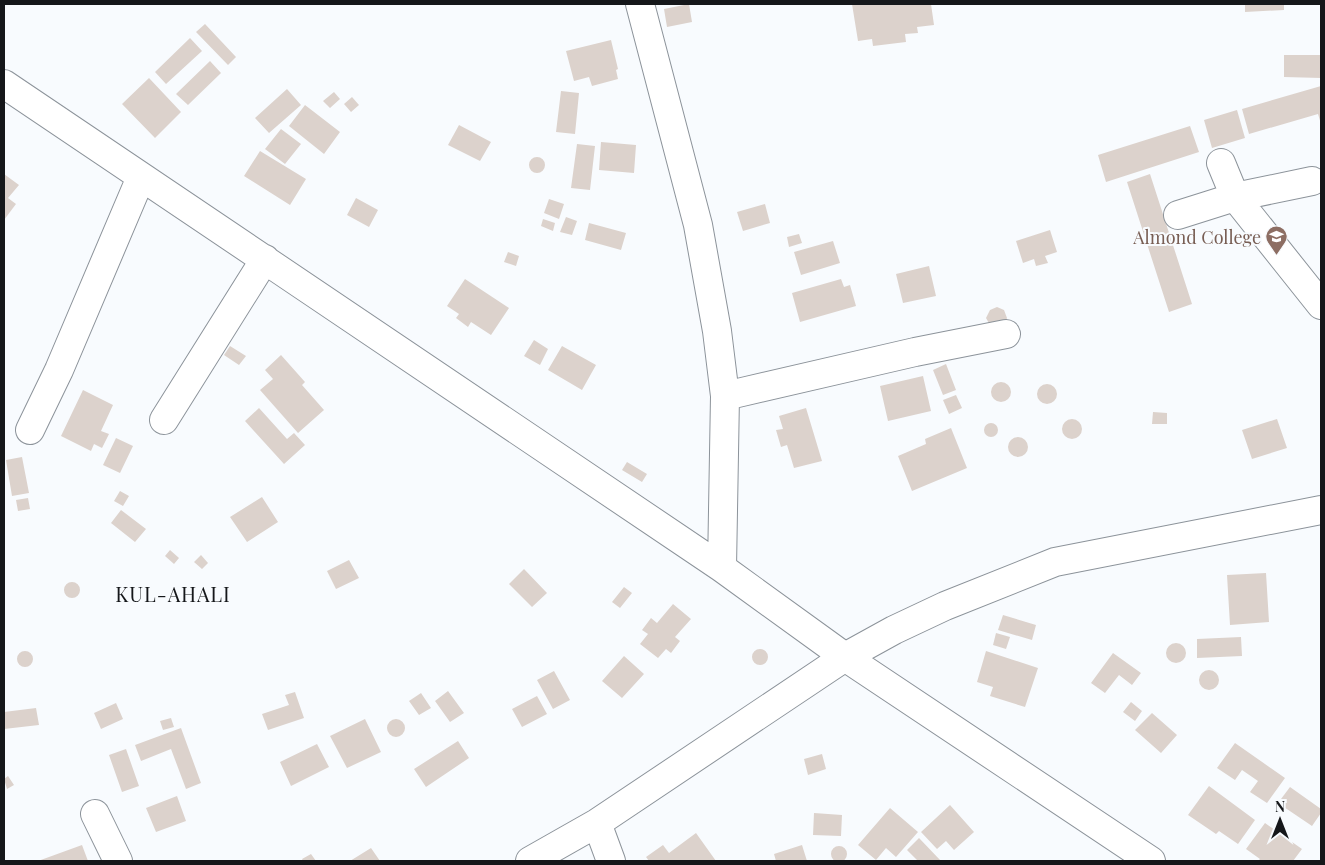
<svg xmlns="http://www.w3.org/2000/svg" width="1325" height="865" font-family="'Playfair Display',serif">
<rect width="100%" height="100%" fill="#f8fbfe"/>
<!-- building -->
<path fill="#dcd2cc" d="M 689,4 L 692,22 L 667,27 L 664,9 Z
M 852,4 L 931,4 L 934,25 L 917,27 L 918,33 L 905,34 L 906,42 L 873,46 L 872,39 L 858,41 Z
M 1245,4 L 1284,4 L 1284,10 L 1245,12 Z
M 205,24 L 236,57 L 228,65 L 196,32 Z
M 190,38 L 202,51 L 166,84 L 155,72 Z
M 611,40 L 618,69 L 616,70 L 618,79 L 592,86 L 589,77 L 574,81 L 566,51 Z
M 1284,55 L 1321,55 L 1321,78 L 1284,77 Z
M 210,61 L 221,73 L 188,105 L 176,94 Z
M 149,78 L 181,112 L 155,138 L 122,104 Z
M 1321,86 L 1321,124 L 1318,114 L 1249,134 L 1242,109 Z
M 287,89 L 301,105 L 269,133 L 255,118 Z
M 561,91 L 579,93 L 575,134 L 556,132 Z
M 334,92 L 340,99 L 330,108 L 323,101 Z
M 352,97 L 359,105 L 351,112 L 344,104 Z
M 305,105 L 340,132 L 324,154 L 289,126 Z
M 1237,110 L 1245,138 L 1212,148 L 1204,120 Z
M 459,125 L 491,142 L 480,161 L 448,145 Z
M 1190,126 L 1199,152 L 1106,182 L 1098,155 Z
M 281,129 L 301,144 L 285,164 L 265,149 Z
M 601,142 L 636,145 L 634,173 L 599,170 Z
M 577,144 L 595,146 L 590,190 L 571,188 Z
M 260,151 L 306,179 L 290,205 L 244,176 Z
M529 165a8 8 0 1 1 16 0a8 8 0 1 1-16 0Z
M 4,174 L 19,185 L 8,198 L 16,204 L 4,220 Z
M 1150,174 L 1192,304 L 1169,312 L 1127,182 Z
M 356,198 L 378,210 L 369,227 L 347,215 Z
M 549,199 L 564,204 L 559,219 L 544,213 Z
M 765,204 L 770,223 L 743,231 L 737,212 Z
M 566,217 L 577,221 L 572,235 L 560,232 Z
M 543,219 L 555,223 L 553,231 L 541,226 Z
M 589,223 L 626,233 L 621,250 L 585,240 Z
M 1050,230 L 1057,252 L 1045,256 L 1048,263 L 1036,266 L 1034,259 L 1023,263 L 1016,241 Z
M 799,234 L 802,243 L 789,247 L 787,237 Z
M 833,241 L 840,263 L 801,275 L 794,252 Z
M 508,252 L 519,256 L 516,266 L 504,262 Z
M 929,266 L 936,296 L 903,303 L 896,274 Z
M 465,279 L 509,308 L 491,335 L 471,322 L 468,327 L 456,318 L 459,314 L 447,306 Z
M 841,279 L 844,287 L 850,285 L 856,306 L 800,322 L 792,293 Z
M 997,307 L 1004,310 L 1007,318 L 1004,325 L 990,325 L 986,318 L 990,310 Z
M 534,340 L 548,349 L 540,365 L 524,356 Z
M 230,346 L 246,356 L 239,365 L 224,355 Z
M 562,346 L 596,365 L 582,390 L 548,370 Z
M 281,355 L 305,382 L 302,385 L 324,410 L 298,433 L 260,390 L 273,379 L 265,370 Z
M 946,364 L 956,390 L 943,395 L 933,370 Z
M 923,376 L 931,411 L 888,421 L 880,386 Z
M991 392a10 10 0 1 1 20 0a10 10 0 1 1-20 0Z
M1037 394a10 10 0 1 1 20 0a10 10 0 1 1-20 0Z
M 83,390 L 113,405 L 101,431 L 109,434 L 102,448 L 94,444 L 91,451 L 61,436 Z
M 956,395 L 962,408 L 949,414 L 943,400 Z
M 259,408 L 287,439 L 294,433 L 305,445 L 284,464 L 245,421 Z
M 806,408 L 822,461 L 794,468 L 787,445 L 781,447 L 776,430 L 783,429 L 779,416 Z
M 1153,412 L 1167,413 L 1167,424 L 1152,424 Z
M 1277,419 L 1287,448 L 1252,459 L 1242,430 Z
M1062 429a10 10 0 1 1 20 0a10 10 0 1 1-20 0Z
M984 430a7 7 0 1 1 14 0a7 7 0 1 1-14 0Z
M 951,428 L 967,468 L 912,491 L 898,456 L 926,444 L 925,439 Z
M1008 447a10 10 0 1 1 20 0a10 10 0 1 1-20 0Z
M 116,438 L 133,446 L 120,473 L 103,465 Z
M 22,457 L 29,493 L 12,496 L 6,460 Z
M 627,462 L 647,474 L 642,482 L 622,470 Z
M 120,491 L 129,496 L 123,506 L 114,501 Z
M 262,497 L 278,522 L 247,542 L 230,517 Z
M 28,498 L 30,509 L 18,511 L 16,500 Z
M 121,510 L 146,529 L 135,542 L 111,523 Z
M 170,550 L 179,558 L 174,564 L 165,556 Z
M 201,555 L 208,563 L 202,569 L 194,562 Z
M 349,560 L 359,578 L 336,589 L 327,571 Z
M 524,569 L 547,593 L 532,607 L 509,584 Z
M 1266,573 L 1269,622 L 1230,625 L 1227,575 Z
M64 590a8 8 0 1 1 16 0a8 8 0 1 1-16 0Z
M 624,587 L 632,593 L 620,608 L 612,602 Z
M 673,604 L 691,619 L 675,637 L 680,641 L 671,653 L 666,649 L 658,658 L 640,644 L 648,634 L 642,630 L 651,618 L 657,623 Z
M 1003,615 L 1036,625 L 1032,640 L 998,630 Z
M 996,633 L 1010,637 L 1006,649 L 993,645 Z
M 1241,637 L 1242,656 L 1197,658 L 1197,639 Z
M1166 653a10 10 0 1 1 20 0a10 10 0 1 1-20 0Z
M752 657a8 8 0 1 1 16 0a8 8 0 1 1-16 0Z
M 986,651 L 1038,668 L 1025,707 L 990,696 L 993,687 L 977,682 Z
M17 659a8 8 0 1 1 16 0a8 8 0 1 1-16 0Z
M 1113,653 L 1141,673 L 1132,685 L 1119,675 L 1105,693 L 1091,683 Z
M 624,656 L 644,674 L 622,698 L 602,681 Z
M1199 680a10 10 0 1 1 20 0a10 10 0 1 1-20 0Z
M 554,671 L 570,700 L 553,709 L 537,680 Z
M 448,691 L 464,713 L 450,722 L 435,701 Z
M 295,692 L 304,718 L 268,730 L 262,714 L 289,705 L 285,695 Z
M 421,693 L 431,708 L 419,715 L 409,701 Z
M 537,696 L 547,714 L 522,727 L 512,709 Z
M 1131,702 L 1142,711 L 1135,721 L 1123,712 Z
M 116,703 L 123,719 L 101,729 L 94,713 Z
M 36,708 L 39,725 L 4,729 L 4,712 Z
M 1152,713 L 1177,735 L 1161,753 L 1135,730 Z
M 171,718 L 174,727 L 163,730 L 160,721 Z
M387 728a9 9 0 1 1 18 0a9 9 0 1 1-18 0Z
M 365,719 L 381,752 L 347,768 L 330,736 Z
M 181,728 L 201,783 L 186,789 L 171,749 L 141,761 L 135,745 Z
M 458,741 L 469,758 L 426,787 L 414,769 Z
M 1235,743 L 1285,778 L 1267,803 L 1250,792 L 1258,781 L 1242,770 L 1235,780 L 1217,768 Z
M 317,744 L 329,767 L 291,786 L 280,762 Z
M 126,749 L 139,786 L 122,792 L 109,755 Z
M 822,754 L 826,769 L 808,775 L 804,759 Z
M 8,776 L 14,785 L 7,789 L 4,779 Z
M 1209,786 L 1255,820 L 1238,844 L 1219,831 L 1216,834 L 1188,815 Z
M 1290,787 L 1321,809 L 1321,813 L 1312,826 L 1278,803 Z
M 177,796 L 186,821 L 156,832 L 146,808 Z
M 950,805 L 974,832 L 954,850 L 946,841 L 937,849 L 921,832 Z
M 890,808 L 918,832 L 896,857 L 886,848 L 876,860 L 858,845 Z
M 814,813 L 842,815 L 841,836 L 813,835 Z
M 1265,823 L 1302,849 L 1293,861 L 1258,861 L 1260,859 L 1246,849 Z
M 696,833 L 716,861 L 649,861 L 646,857 L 663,845 L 669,853 Z
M 919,838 L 941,861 L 918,861 L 907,850 Z
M 82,845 L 88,861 L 38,861 Z
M 802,845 L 807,861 L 776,861 L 774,854 Z
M831 854a8 8 0 1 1 16 0a8 8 0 1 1-16 0Z
M 371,848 L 380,861 L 350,861 Z
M 311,854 L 316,861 L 303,861 L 302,859 Z"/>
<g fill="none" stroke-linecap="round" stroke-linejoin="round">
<defs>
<path id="minor" d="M 640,4 L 698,225 L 717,331 L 725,396 L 722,568
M 4,84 L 722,568 L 845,657 L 1151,861
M 1221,163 L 1235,197 L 1321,305
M 1178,215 L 1235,197 L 1312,181
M 725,396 L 915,352 L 1006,334
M 164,420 L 265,259
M 30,430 L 59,370 L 141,177
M 95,814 L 118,861
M 597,823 L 611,861
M 530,861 L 597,823 L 845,657 L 894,630 L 945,606 L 1055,562 L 1321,510"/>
</defs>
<!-- minor casing -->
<use href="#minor" stroke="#8c939a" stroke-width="30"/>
<!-- minor -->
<use href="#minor" stroke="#fff" stroke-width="28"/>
</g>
<!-- icons -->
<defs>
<symbol id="school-pin" viewBox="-11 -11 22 30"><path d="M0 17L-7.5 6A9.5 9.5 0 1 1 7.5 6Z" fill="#8d6e63" stroke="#f8fbfe"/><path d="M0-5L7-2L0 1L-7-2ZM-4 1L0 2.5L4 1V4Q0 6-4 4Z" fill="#fff"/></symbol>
</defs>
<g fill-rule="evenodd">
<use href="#school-pin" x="1264" y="224" width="25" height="34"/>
</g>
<g text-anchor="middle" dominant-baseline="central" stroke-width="4" stroke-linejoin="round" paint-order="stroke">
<!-- education labels -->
<g font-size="18" fill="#785e54" stroke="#f8fbfe" text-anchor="end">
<text x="1261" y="237">Almond College</text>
</g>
<!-- quarter labels -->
<g font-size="20" letter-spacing="1" fill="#15171a" stroke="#f8fbfe">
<text x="173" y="593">KUL-AHALI</text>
</g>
</g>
<!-- border -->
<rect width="1325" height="865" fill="none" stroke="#15171a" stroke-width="10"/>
<!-- north arrow -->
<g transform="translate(1280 820)" stroke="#f8fbfe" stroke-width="4" paint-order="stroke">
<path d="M0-4L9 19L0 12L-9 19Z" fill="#15171a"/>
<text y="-8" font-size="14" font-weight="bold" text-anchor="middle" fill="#15171a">N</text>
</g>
</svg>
